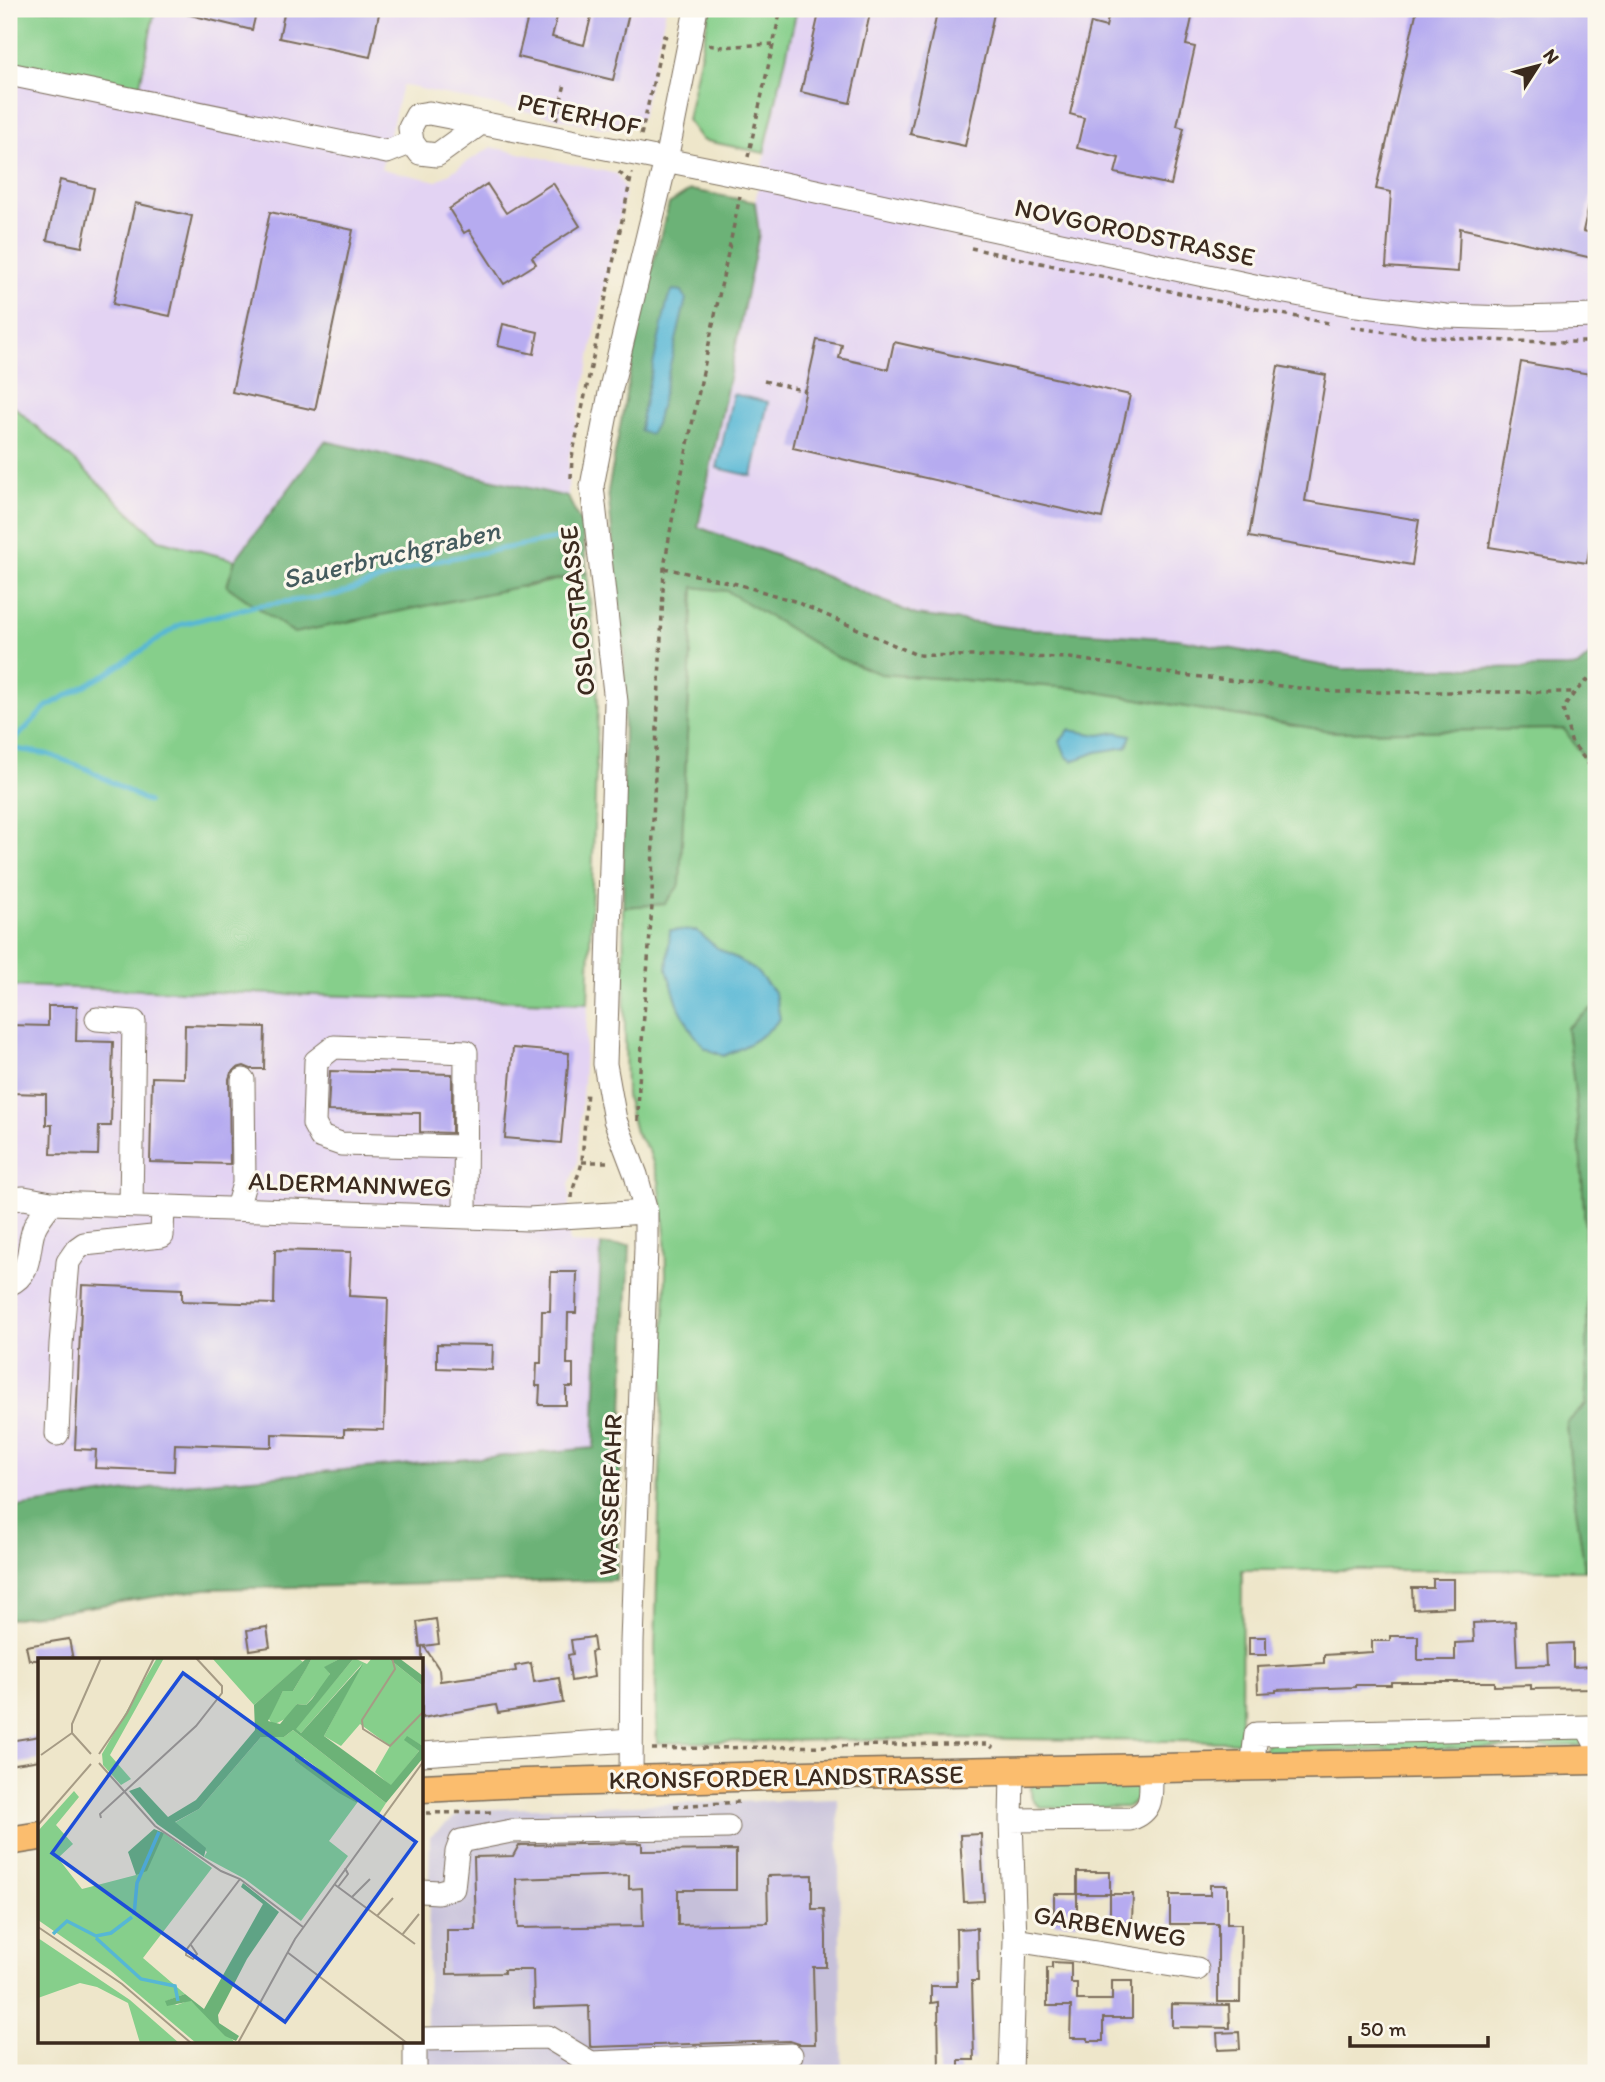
<svg xmlns="http://www.w3.org/2000/svg" width="1605" height="2082" font-family="Itim,sans-serif">
<rect width="100%" height="100%" fill="#fbf7ec"/>
<filter id="ink" filterUnits="userSpaceOnUse"><feTurbulence type="fractalNoise" baseFrequency=".0143" numOctaves="2"/><feDisplacementMap in="SourceGraphic" scale="14" xChannelSelector="R" yChannelSelector="G"/><feConvolveMatrix kernelMatrix="1 2 1 2 8 2 1 2 1" color-interpolation-filters="sRGB"/></filter>
<filter id="wash" filterUnits="userSpaceOnUse"><feTurbulence type="fractalNoise" baseFrequency=".00686" numOctaves="4" result="noise"/><feDisplacementMap in="SourceGraphic" scale="28" xChannelSelector="R" yChannelSelector="G"/><feGaussianBlur stdDeviation="1.57" result="paint"/><feColorMatrix in="noise" values="0 0 0 0 0 0 0 0 0 0 0 0 0 0 0 0 0 1.4 0 .05"/><feComposite in="paint" operator="in"/></filter>
<g filter="url(#wash)">
<rect width="100%" height="100%" fill="#eee6ca"/>
<!-- built -->
<path fill="#e3d3f3" d="M 155,9 L 666,9 L 642,116 L 637,123 L 627,128 L 603,128 L 402,85 L 381,169 L 437,181 L 491,147 L 617,174 L 625,190 L 569,457 L 568,497 L 325,441 L 235,560 L 159,540 L 89,474 L 9,402 L 9,62 L 138,90 Z
M 797,9 L 1596,9 L 1596,651 L 1577,667 L 1343,669 L 1178,639 L 1016,628 L 915,615 L 775,555 L 698,527 L 759,234 L 755,202 Z
M 9,986 L 588,1003 L 578,1161 L 569,1185 L 569,1243 L 601,1245 L 594,1448 L 171,1485 L 9,1508 Z"/>
<!-- industrial -->
<path fill="#c6c0da" d="M 838,1799 L 842,2073 L 426,2073 L 430,1836 L 464,1810 Z"/>
<!-- green -->
<path fill="#86cf8b" stroke="#607c54" stroke-width="2" d="M 9,9 L 155,9 L 139,90 L 9,62 Z
M 710,9 L 797,9 L 764,153 L 702,140 L 687,120 Z
M 9,402 L 89,474 L 159,540 L 235,560 L 227,586 L 526,587 L 587,573 L 597,668 L 598,707 L 588,1003 L 9,986 Z
M 694,587 L 727,591 L 836,657 L 881,674 L 1072,688 L 1336,732 L 1565,729 L 1596,775 L 1596,1005 L 1567,1028 C 1584,1152 1590,1279 1586,1404 L 1567,1424 L 1572,1480 L 1585,1570 L 1242,1570 L 1241,1727 L 1239,1742 L 949,1738 L 657,1743 L 655,1648 L 666,1274 L 665,1234 L 659,1181 L 649,1151 L 635,1132 L 626,1096 L 623,907 L 665,904 L 680,884 Z
M 1578,1734 L 1584,1742 L 1579,1746 L 1268,1753 L 1263,1750 L 1269,1740 Z
M 1138,1780 C 1145,1792 1139,1801 1128,1807 L 1043,1808 C 1033,1803 1030,1798 1031,1787 L 1036,1782 Z"/>
<!-- forest -->
<path fill="#6cb277" stroke="#546e4a" stroke-width="2" d="M 691,190 L 755,202 L 759,234 L 698,527 L 775,555 L 916,615 L 1016,628 L 1178,639 L 1343,669 L 1577,667 L 1596,651 L 1596,775 L 1564,729 L 1336,732 L 1072,688 L 881,674 L 836,657 L 727,591 L 694,587 L 680,884 L 665,904 L 623,907 L 624,653 L 608,491 L 644,298 L 669,204 Z
M 325,441 L 568,497 L 582,526 L 587,573 L 294,633 L 227,586 L 235,560 Z
M 1596,1005 L 1596,1570 L 1585,1570 L 1572,1480 L 1567,1423 L 1586,1404 C 1590,1279 1584,1152 1567,1028 Z
M 601,1245 L 630,1245 L 616,1580 L 205,1589 L 9,1619 L 9,1508 L 171,1485 L 594,1448 Z"/>
<!-- water -->
<path fill="#56b7d5" stroke="#48707a" stroke-width="2" d="M 673,290 L 682,291 L 686,299 L 656,424 L 650,434 L 640,431 L 642,414 L 668,298 Z
M 733,394 L 768,402 L 752,476 L 717,468 Z
M 1069,730 L 1099,735 L 1116,732 L 1131,735 L 1127,747 L 1097,752 L 1072,761 L 1066,756 L 1060,741 Z
M 670,930 L 697,931 L 716,947 L 755,970 L 775,993 L 780,1019 C 765,1036 744,1048 723,1056 L 705,1048 L 691,1030 L 679,1007 L 667,970 Z"/>
<g fill="none" stroke-linecap="round" stroke-linejoin="round">
<!-- stream -->
<path stroke="#56b7d5" stroke-width="5" d="M 9,746 L 46,707 L 110,672 L 179,625 L 254,606 L 336,595 L 430,562 L 572,536
M 9,748 L 47,754 L 85,768 L 148,802"/>
</g>
<g id="blocks">
<!-- building -->
<path fill="#b6abf0" fill-rule="evenodd" d="M 186,9 L 257,9 L 252,30 L 186,14 Z
M 285,9 L 380,9 L 370,57 L 279,38 Z
M 530,9 L 559,9 L 552,37 L 584,45 L 593,9 L 630,9 L 613,80 L 518,57 Z
M 820,9 L 871,9 L 850,103 L 801,92 Z
M 938,9 L 995,9 L 965,146 L 910,134 Z
M 1110,9 L 1194,9 L 1186,45 L 1195,47 L 1177,126 L 1184,128 L 1171,185 L 1115,173 L 1119,158 L 1077,148 L 1084,118 L 1070,114 L 1091,23 L 1106,27 Z
M 1417,9 L 1596,9 L 1596,174 L 1583,231 L 1596,234 L 1592,258 L 1460,228 L 1458,272 L 1386,267 L 1391,192 L 1376,189 Z
M 60,180 L 94,188 L 82,247 L 47,240 Z
M 553,183 L 580,226 L 532,257 L 536,264 L 504,284 L 469,230 L 464,233 L 449,209 L 487,184 L 506,213 Z
M 135,203 L 192,216 L 170,316 L 113,304 Z
M 270,212 L 353,230 L 315,410 L 232,392 Z
M 503,324 L 538,332 L 534,354 L 498,346 Z
M 817,340 L 842,345 L 839,358 L 888,369 L 894,342 L 1130,395 L 1102,518 L 793,448 Z
M 1521,362 L 1596,375 L 1596,508 L 1587,563 L 1489,547 Z
M 1278,366 L 1326,375 L 1305,501 L 1419,520 L 1412,565 L 1249,537 Z
M 48,1006 L 77,1006 L 76,1041 L 113,1042 L 111,1126 L 99,1126 L 98,1155 L 51,1154 L 52,1125 L 46,1125 L 46,1094 L 9,1093 L 9,1025 L 48,1026 Z
M 185,1025 L 265,1027 L 264,1069 L 251,1069 L 244,1066 L 237,1068 L 231,1073 L 229,1079 L 230,1164 L 150,1162 L 152,1077 L 184,1078 Z
M 513,1048 L 569,1053 L 561,1143 L 505,1138 Z
M 330,1071 L 452,1074 L 452,1133 L 420,1132 L 420,1113 L 328,1111 Z
M 275,1250 L 351,1252 L 349,1296 L 388,1298 L 384,1430 L 344,1429 L 344,1436 L 272,1434 L 272,1447 L 175,1444 L 174,1471 L 95,1468 L 96,1450 L 75,1449 L 82,1285 L 182,1289 L 182,1301 L 274,1304 Z
M 551,1272 L 577,1272 L 576,1313 L 568,1313 L 567,1364 L 573,1364 L 573,1387 L 566,1387 L 566,1405 L 539,1405 L 540,1386 L 536,1386 L 537,1363 L 541,1363 L 542,1311 L 550,1311 Z
M 437,1344 L 493,1345 L 492,1370 L 437,1368 Z
M 1433,1579 L 1454,1579 L 1454,1607 L 1413,1609 L 1412,1588 L 1433,1588 Z
M 436,1619 L 439,1644 L 424,1646 L 439,1669 L 440,1681 L 516,1671 L 515,1666 L 531,1663 L 534,1682 L 559,1678 L 563,1703 L 498,1713 L 496,1705 L 422,1718 L 422,1646 L 420,1647 L 417,1622 Z
M 1515,1621 L 1517,1666 L 1549,1665 L 1548,1644 L 1573,1643 L 1573,1667 L 1594,1666 L 1595,1688 L 1531,1689 L 1531,1685 L 1494,1686 L 1494,1682 L 1391,1682 L 1391,1685 L 1355,1685 L 1355,1687 L 1276,1690 L 1276,1692 L 1258,1693 L 1257,1667 L 1324,1663 L 1324,1655 L 1372,1652 L 1372,1641 L 1390,1641 L 1390,1636 L 1418,1636 L 1418,1660 L 1455,1660 L 1455,1643 L 1474,1642 L 1473,1623 Z
M 267,1627 L 270,1647 L 250,1650 L 247,1630 Z
M 593,1637 L 595,1651 L 591,1652 L 594,1677 L 571,1681 L 568,1655 L 573,1654 L 571,1640 Z
M 1249,1637 L 1266,1637 L 1266,1655 L 1249,1655 Z
M 69,1639 L 73,1660 L 29,1660 L 26,1646 Z
M 40,1736 L 40,1760 L 9,1765 L 9,1741 Z
M 981,1834 L 984,1901 L 964,1902 L 960,1835 Z
M 642,1843 L 642,1851 L 736,1850 L 736,1890 L 678,1890 L 678,1925 L 768,1923 L 767,1876 L 812,1875 L 812,1909 L 824,1909 L 826,1935 L 826,1967 L 813,1967 L 815,2044 L 799,2044 L 790,2041 L 592,2047 L 590,2046 L 589,2006 L 534,2008 L 533,1970 L 504,1970 L 504,1973 L 447,1974 L 447,1930 L 476,1930 L 474,1857 L 513,1856 L 519,1845 ZM 629,1875 L 629,1889 L 642,1888 L 643,1926 L 518,1928 L 516,1879 Z
M 1077,1872 L 1110,1872 L 1110,1894 L 1133,1894 L 1132,1922 L 1110,1922 L 1110,1894 L 1077,1894 L 1077,1923 L 1054,1923 L 1054,1894 L 1077,1894 Z
M 1210,1885 L 1227,1885 L 1227,1924 L 1241,1924 L 1240,2002 L 1218,2002 L 1218,1924 L 1170,1924 L 1170,1895 L 1210,1895 Z
M 977,1928 L 978,1981 L 972,1981 L 974,2060 L 959,2060 L 959,2073 L 939,2073 L 938,2002 L 931,2003 L 931,1986 L 957,1986 L 956,1929 Z
M 1052,1962 L 1071,1963 L 1071,1983 L 1077,1983 L 1077,2000 L 1112,2000 L 1112,1981 L 1132,1981 L 1132,2018 L 1103,2018 L 1103,2041 L 1088,2041 L 1088,2038 L 1070,2038 L 1071,2006 L 1047,2006 L 1047,1968 L 1052,1968 Z
M 1172,2004 L 1229,2005 L 1230,2028 L 1172,2027 Z
M 1239,2032 L 1240,2049 L 1218,2050 L 1217,2033 Z"/>
</g>
</g>
<g filter="url(#ink)">
<use href="#blocks" fill-opacity="0" stroke="#7a6c5a" stroke-width="2"/>
<g fill="none" stroke-linecap="round" stroke-linejoin="round">
<defs>
<path id="minor" d="M 9,74 L 387,152 L 412,142
M 481,123 L 437,155 L 420,153 L 412,142 L 410,128 L 417,115 L 429,113 L 481,123 L 779,183 L 1259,287 L 1349,304 L 1446,316 L 1511,318 L 1596,316
M 97,1019 L 134,1022 L 131,1204
M 464,1147 L 341,1144 L 321,1137 L 314,1124 L 316,1061 L 334,1047 L 466,1052 L 465,1217
M 9,1199 L 24,1198 L 51,1203 L 528,1219 L 646,1212
M 237,1208 L 244,1184 L 243,1080
M 9,1284 C 34,1273 26,1247 35,1226 C 39,1218 46,1210 51,1203
M 57,1434 L 61,1344 L 68,1262 L 77,1249 L 84,1244 L 162,1236 L 163,1206
M 422,1754 L 631,1740
M 1252,1768 L 1256,1734 L 1587,1727 L 1596,1744
M 631,1780 L 632,1642 L 646,1247 L 646,1212 L 636,1175 L 615,1120 L 605,1064 L 616,702 L 592,486 L 611,388 L 666,160 L 696,9
M 1011,1820 L 1130,1819 C 1156,1810 1150,1793 1151,1770
M 422,1891 L 438,1892 L 453,1888 L 457,1852 L 461,1841 L 511,1831 L 728,1827
M 1015,1940 L 1197,1969
M 422,2039 L 548,2037 L 591,2063 L 791,2055
M 415,2073 L 415,2042
M 1011,2073 L 1015,1940 L 1011,1820 L 1012,1772"/>
<path id="major" d="M 422,1788 L 524,1783 L 839,1774 L 1596,1760
M 9,1841 L 40,1836"/>
</defs>
<!-- minor casing -->
<use href="#minor" stroke="#7a6c5a" stroke-width="25"/>
<!-- major casing -->
<use href="#major" stroke="#7a6c5a" stroke-width="31"/>
<!-- path -->
<path stroke="#7a6c5a" stroke-width="3.5" stroke-dasharray="5 5" stroke-linecap="butt" d="M 709,45 L 718,47 L 773,44
M 556,120 L 565,84
M 641,135 L 664,36 L 670,38
M 748,157 L 781,9
M 619,172 L 630,183
M 971,248 L 1221,302 L 1333,324
M 1351,327 C 1433,340 1514,342 1596,342
M 764,381 L 806,391
M 571,478 L 572,457 L 632,173
M 664,568 L 737,584 L 794,601 L 917,655 L 1070,658 L 1174,674 L 1335,692 L 1575,692
M 1596,672 L 1575,692 L 1563,709 L 1571,741 L 1596,774
M 638,1121 L 639,1083 L 652,906 L 653,820 L 664,568 L 673,515 L 740,196
M 582,1162 L 611,1162
M 572,1198 C 573,1182 579,1177 582,1162 L 587,1090
M 652,1749 L 949,1744 L 988,1744 L 993,1748
M 674,1806 L 740,1802
M 426,1813 L 495,1812"/>
<!-- minor -->
<use href="#minor" stroke="#fff" stroke-width="23"/>
<!-- major -->
<use href="#major" stroke="#fbbd6e" stroke-width="28"/>
</g>
</g>
<g text-anchor="middle" dominant-baseline="central" stroke-width="6" stroke-linejoin="round" paint-order="stroke">
<!-- street labels -->
<g font-size="26" fill="#3b2a1e" stroke="#fbf7ec">
<text transform="translate(579 114) rotate(12)">PETERHOF</text>
<text transform="translate(1135 232) rotate(12)">NOVGORODSTRASSE</text>
<text transform="translate(577 611) rotate(-96)">OSLOSTRASSE</text>
<text transform="translate(350 1184) rotate(2)">ALDERMANNWEG</text>
<text transform="translate(610 1495) rotate(-88)">WASSERFAHR</text>
<text transform="translate(786 1777) rotate(-1)">KRONSFORDER LANDSTRASSE</text>
<text transform="translate(1110 1926) rotate(9)">GARBENWEG</text>
</g>
<!-- water labels -->
<g font-size="28" font-style="italic" fill="#445b5e" stroke="#fbf7ec">
<text transform="translate(391 554) rotate(-13)">Sauerbruchgraben</text>
</g>
</g>
<!-- overview -->
<g transform="translate(38 1658)">
<rect width="385" height="385" fill="#eee6ca"/>
<path d="M 119,0 L 126,0 L 72,97 L 93,121 L 83,127 L 65,107 L 64,96 ZM 174,0 L 260,0 L 265,4 L 216,47 ZM 274,0 L 303,0 L 287,9 L 292,16 L 289,23 L 268,47 L 259,46 L 251,59 L 235,67 L 230,60 L 245,33 L 255,33 ZM 316,0 L 329,6 L 334,0 L 350,0 L 385,28 L 385,88 L 369,79 L 367,82 L 381,93 L 353,128 L 337,114 L 352,88 L 322,66 L 303,88 L 286,78 L 324,6 L 263,75 L 257,71 ZM 255,72 L 348,145 L 341,156 L 266,100 L 257,103 L 319,145 L 291,183 L 310,198 L 263,263 L 207,221 L 166,199 L 169,194 L 136,165 L 161,151 L 223,79 L 246,79 ZM 36,133 L 41,139 L 18,167 L 35,186 L 20,200 L 44,231 L 98,217 L 126,175 L 174,210 L 105,300 L 147,336 L 128,343 L 139,347 L 152,342 L 198,385 L 158,385 L 72,312 L 0,262 L 0,173 ZM 0,280 L 92,342 L 141,385 L 102,385 L 90,345 L 59,329 L 42,325 L 0,340 Z" fill="#86cf8b"/>
<path d="M 269,0 L 274,0 L 268,11 L 255,33 L 245,33 L 230,63 L 242,66 L 259,46 L 268,47 L 274,41 L 292,16 L 286,9 L 303,0 L 316,0 L 258,71 L 263,75 L 325,6 L 286,78 L 353,127 L 381,93 L 366,82 L 369,78 L 385,88 L 385,100 L 348,145 L 255,72 L 246,79 L 223,79 L 161,151 L 137,164 L 168,190 L 166,199 L 119,166 L 91,133 L 102,129 L 130,159 L 158,142 L 217,72 L 216,47 ZM 350,0 L 361,0 L 385,18 L 385,28 ZM 257,97 L 285,113 L 321,142 L 319,145 L 301,135 L 257,103 ZM 116,171 L 126,175 L 109,213 L 98,217 L 90,194 ZM 205,225 L 241,254 L 209,301 L 180,357 L 181,365 L 201,378 L 198,383 L 187,378 L 153,343 L 129,348 L 127,343 L 147,336 L 166,351 L 225,246 L 203,229 Z" fill="#6cb277"/>
<path fill="none" stroke="#56b7d5" stroke-width="3.5" d="M 96,257 L 99,225 L 121,174M 15,276 L 29,263 L 58,278 L 73,275 L 94,259M 58,280 L 103,321 L 137,328 L 140,343"/>
<path fill="none" stroke="#a69b85" stroke-width="2" d="M 354,0 L 357,11 L 324,62 L 325,71 L 352,88 L 385,54M 53,96 L 34,75 L 34,66 L 63,0M 61,96 L 89,55 L 116,0M 3,97 L 34,75M 61,105 L 117,168 L 183,213 L 202,221 L 265,269M 63,160 L 62,156 L 158,68 L 184,35 L 184,28 L 158,0M 0,167 L 53,106M 296,226 L 377,286M 300,229 L 310,216 L 307,210M 314,239 L 332,221M 339,258 L 355,240M 0,269 L 84,326 L 153,385M 364,277 L 381,256M 153,287 L 159,296 L 155,301 L 148,297 L 149,291 L 202,221M 249,294 L 369,385M 200,385 L 257,281 L 385,104"/>
<path fill="#1d4ed8" fill-opacity="0.15" stroke="#1d4ed8" stroke-width="3.5" d="M 145,15 L 378,184 L 247,364 L 14,195 Z"/>
<rect width="385" height="385" fill="none" stroke="#3b2a1e" stroke-width="3.5"/>
</g>
<!-- margin -->
<rect width="1605" height="2082" fill="none" stroke="#fbf7ec" stroke-width="35"/>
<!-- north arrow -->
<g transform="translate(1538 66) rotate(54)" stroke="#fbf7ec" stroke-width="5" paint-order="stroke">
<path d="M0-5L12 26L0 18L-12 26Z" fill="#3b2a1e"/>
<text y="-10" font-size="19" font-weight="bold" text-anchor="middle" fill="#3b2a1e">N</text>
</g>
<!-- scale -->
<path d="M1350 2036v10h138v-10" fill="none" stroke="#3b2a1e" stroke-width="3.5"/>
<text x="1360" y="2036" font-size="21" fill="#3b2a1e" stroke="#fbf7ec" stroke-width="5" paint-order="stroke">50 m</text>
</svg>
